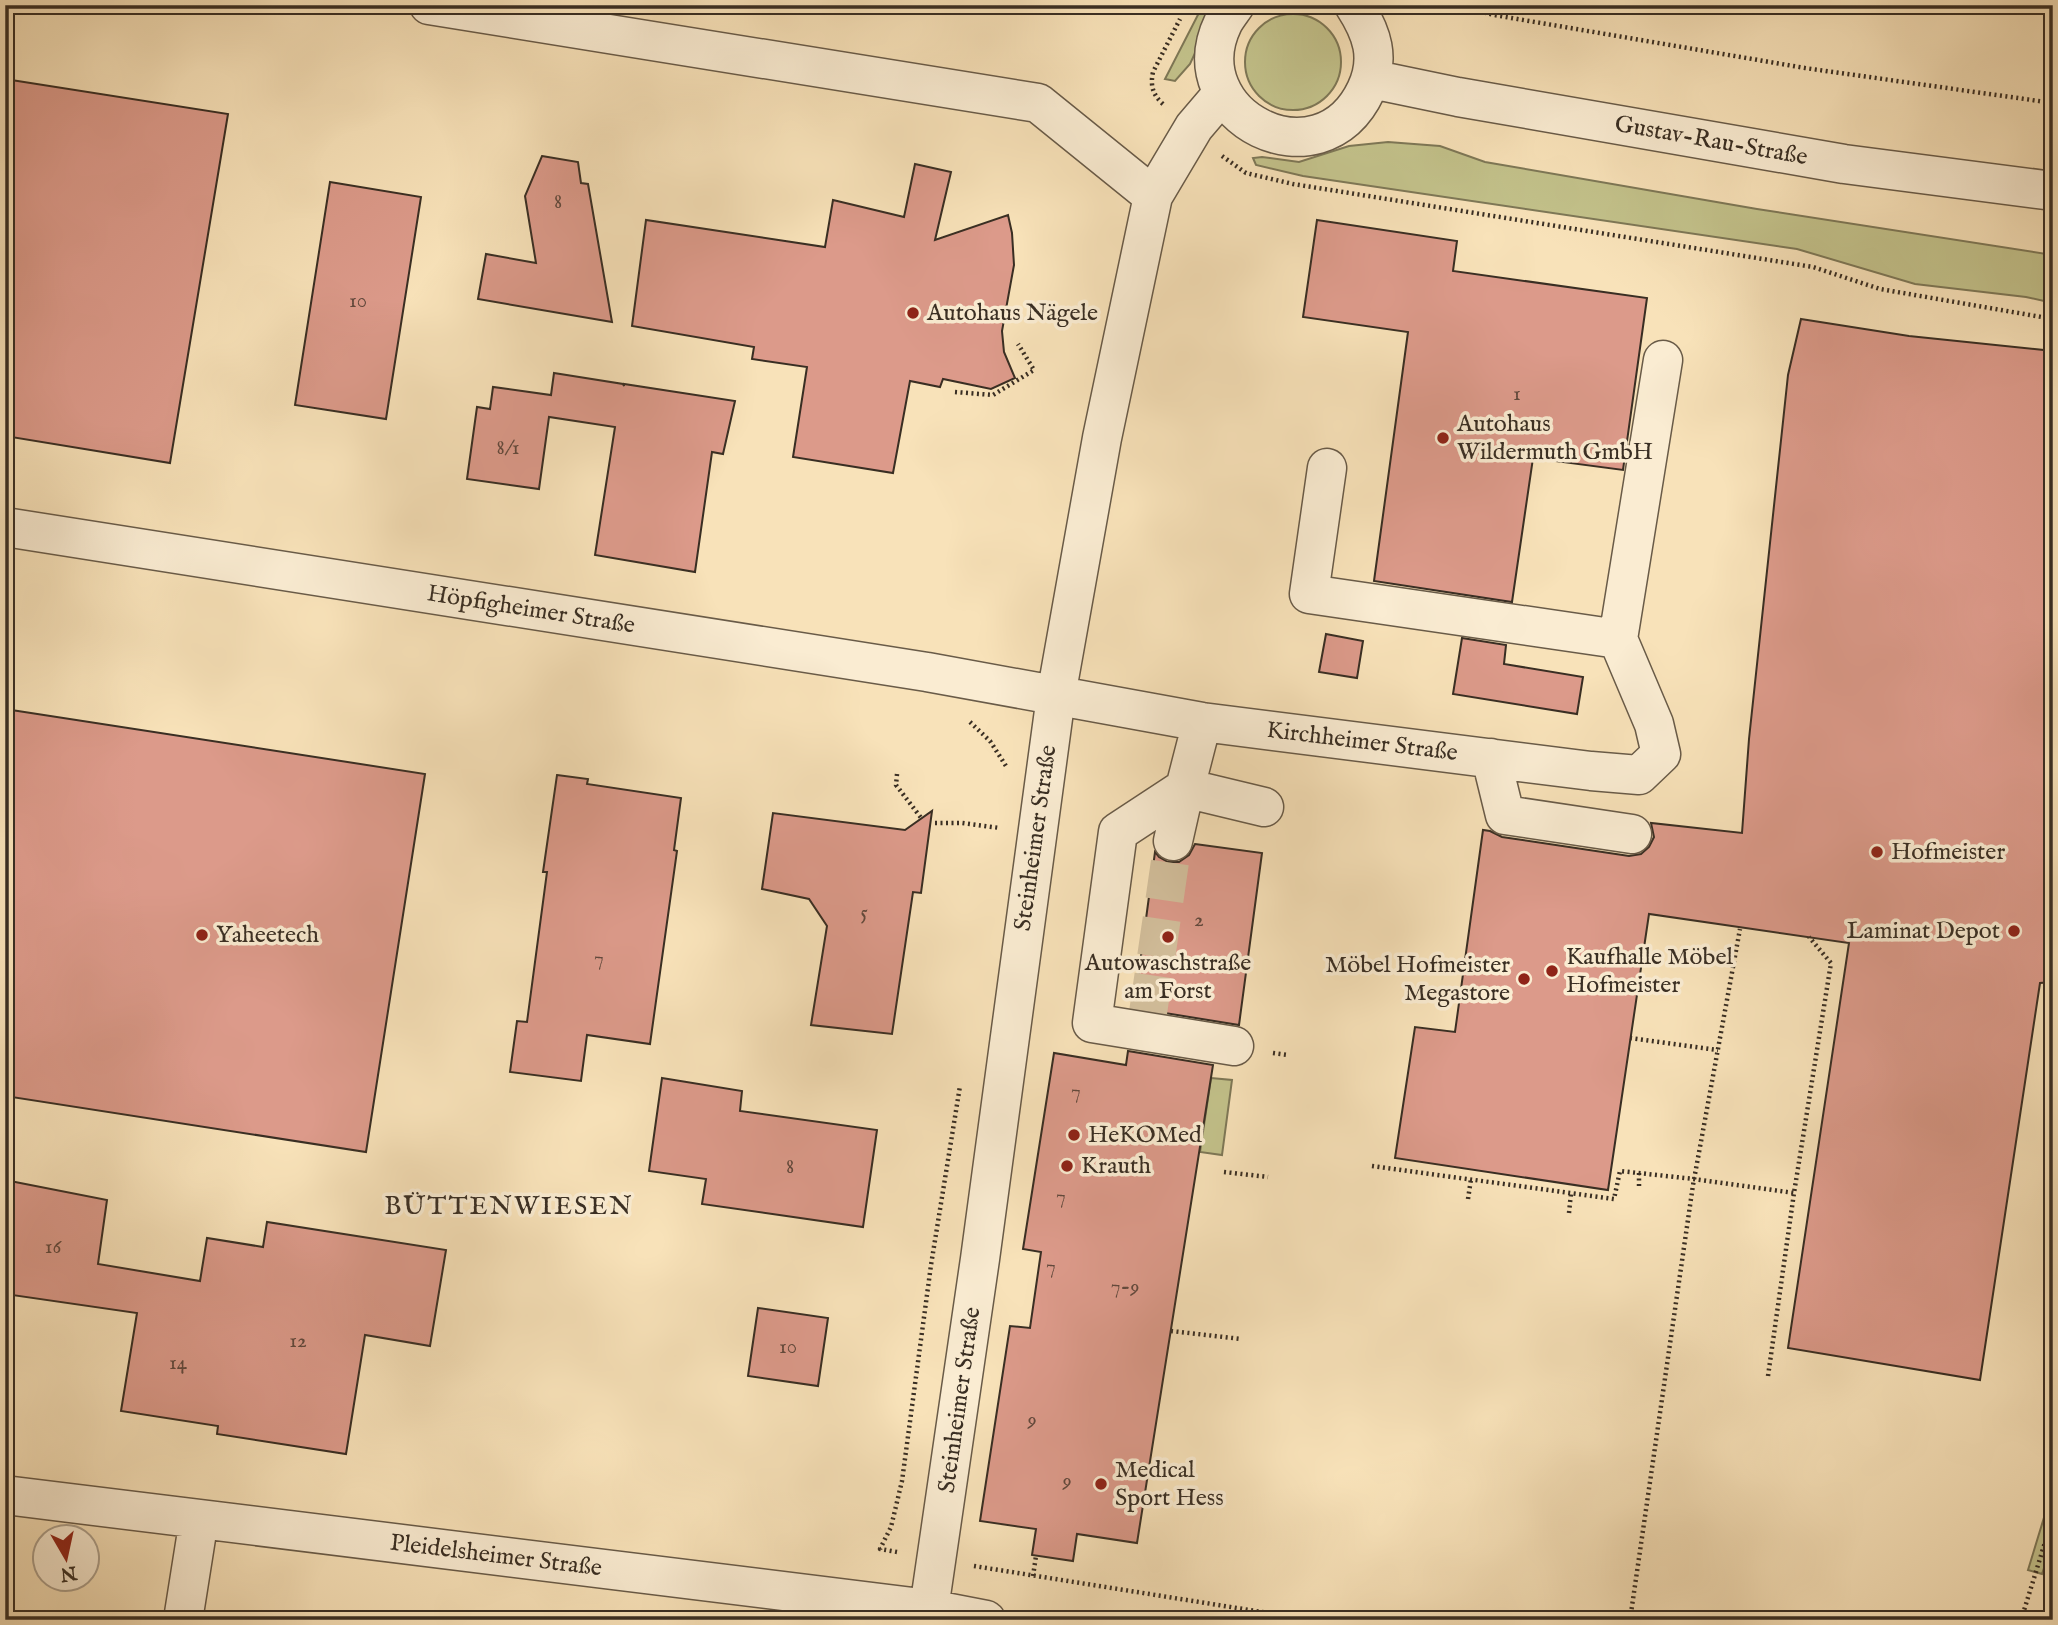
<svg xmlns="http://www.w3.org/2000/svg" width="2058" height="1625" font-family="'IM FELL English',serif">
<rect width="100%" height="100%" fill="#f8e2b9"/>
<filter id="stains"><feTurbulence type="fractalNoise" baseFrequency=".00286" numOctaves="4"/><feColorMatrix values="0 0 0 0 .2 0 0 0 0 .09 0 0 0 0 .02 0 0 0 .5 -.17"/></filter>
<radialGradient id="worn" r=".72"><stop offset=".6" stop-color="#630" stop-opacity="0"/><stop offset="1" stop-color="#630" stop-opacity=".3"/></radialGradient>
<!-- green -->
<path fill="#c3c28b" stroke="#7e7857" stroke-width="2" d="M 1203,5 L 1216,5 L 1201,30 L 1196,51 L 1190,64 L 1175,81 L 1165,79 Z
M1245 62a48 48 0 1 1 96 0a48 48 0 1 1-96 0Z
M 1388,142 L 1440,146 L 1485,162 L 1757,209 L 2053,255 L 2053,303 L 2026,297 L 1915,284 L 1797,249 L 1303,176 L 1256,165 L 1253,158 L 1262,157 L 1299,162 L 1349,146 Z
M 1211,1078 L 1232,1080 L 1222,1155 L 1200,1152 Z
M 2053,1488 L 2053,1541 L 2042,1574 L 2028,1570 Z"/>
<!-- building -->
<path fill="#dc9a8a" stroke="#392e23" stroke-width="2" d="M 5,79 L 228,114 L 170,463 L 5,436 Z
M 542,156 L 578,162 L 581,183 L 588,184 L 612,322 L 478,299 L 486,254 L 536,263 L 525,196 Z
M 915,164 L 951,172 L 935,240 L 1008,215 L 1012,233 L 1014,265 L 1002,331 L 1004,352 L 1015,378 L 991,389 L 943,379 L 940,387 L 910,381 L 893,473 L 793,457 L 807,367 L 752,359 L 754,347 L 632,326 L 646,220 L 825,247 L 833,200 L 904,217 Z
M 330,182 L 421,197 L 386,419 L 295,405 Z
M 1317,220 L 1457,241 L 1453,271 L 1647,298 L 1623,470 L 1533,458 L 1512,602 L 1374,581 L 1408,332 L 1303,317 Z
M 1801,319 L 1909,336 L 2053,351 L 2053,982 L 2040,983 L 1980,1380 L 1788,1348 L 1849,943 L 1649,914 L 1608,1190 L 1395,1158 L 1415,1027 L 1455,1032 L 1483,830 L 1490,831 L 1502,837 L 1629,856 L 1641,854 L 1649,847 L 1654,837 L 1651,823 L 1742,833 L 1749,739 L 1788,375 Z
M 554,373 L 623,384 L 624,386 L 624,384 L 735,401 L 723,454 L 712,452 L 695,572 L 595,555 L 615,427 L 549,417 L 539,489 L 467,479 L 477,407 L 490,409 L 493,387 L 551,395 Z
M 1326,634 L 1363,641 L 1357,678 L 1319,672 Z
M 1462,638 L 1506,645 L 1504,664 L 1583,677 L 1577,714 L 1453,694 Z
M 5,709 L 425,774 L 366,1152 L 5,1096 Z
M 557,775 L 588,779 L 587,784 L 681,798 L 674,850 L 677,851 L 650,1044 L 587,1035 L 581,1081 L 510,1072 L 517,1021 L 527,1022 L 547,872 L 543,872 Z
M 932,811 L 921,893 L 913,892 L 892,1034 L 811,1025 L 827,926 L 809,899 L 762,889 L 773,813 L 905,830 Z
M 1195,844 L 1262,853 L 1239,1025 L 1134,1008 L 1155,852 L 1159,857 L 1168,862 L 1179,862 L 1189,855 Z
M 1128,1051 L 1213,1065 L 1137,1543 L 1077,1534 L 1073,1561 L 1032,1555 L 1036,1529 L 980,1521 L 1010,1326 L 1030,1328 L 1041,1252 L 1023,1249 L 1054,1053 L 1126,1065 Z
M 662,1078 L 742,1091 L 740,1111 L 877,1130 L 863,1227 L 702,1204 L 706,1179 L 649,1171 Z
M 5,1180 L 107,1200 L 98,1264 L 200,1281 L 207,1238 L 263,1247 L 267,1222 L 446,1250 L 430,1346 L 365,1335 L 346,1454 L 217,1434 L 218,1426 L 121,1411 L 137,1313 L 5,1294 Z
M 758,1308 L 828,1318 L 818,1386 L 748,1376 Z"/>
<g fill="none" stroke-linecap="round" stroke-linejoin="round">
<!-- minor-tunnel -->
<path stroke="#d2be9b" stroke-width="38" stroke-dasharray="38 19" stroke-linecap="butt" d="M 1148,1013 L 1173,841"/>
<defs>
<path id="minor" d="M 429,5 L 1038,103 L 1153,196
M 1235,5 C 1231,11 1226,17 1223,23 C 1178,116 1320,188 1366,90 C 1381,58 1372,33 1354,5
M 1371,79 L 1458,97 L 1844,164 L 2053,191
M 1327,468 L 1309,594 L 1618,639 L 1663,360
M 5,527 L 927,672 L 1202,722 L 1591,771 L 1639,775 L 1661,754 L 1654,724 L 1618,639
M 1202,722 L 1185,788 L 1118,832 L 1092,1023 L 1234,1046
M 1491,758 L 1505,815 L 1632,834
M 1173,841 L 1185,788 L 1264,807
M 5,1495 L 929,1609 L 986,1620
M 929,1609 L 980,1259 L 1056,696 L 1102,438 L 1153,196 L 1194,127 L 1223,93
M 183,1620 L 199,1519"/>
</defs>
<!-- minor casing -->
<use href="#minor" stroke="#695b48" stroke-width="41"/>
<!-- path -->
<path stroke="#392e23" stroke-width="4.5" stroke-dasharray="2 3.5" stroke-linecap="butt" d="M 1452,5 L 1494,15 L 1805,68 L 2053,103
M 1163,104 C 1153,95 1150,86 1153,72 L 1180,19
M 1222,156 L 1246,173 L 1293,184 L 1813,267 L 1880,289 L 2053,319
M 955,392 L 993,395 L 1034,370 L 1018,344
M 970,722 L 990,741 L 1006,766
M 897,774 L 896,785 L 922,819
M 935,823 L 962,823 L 1000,828
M 1630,1038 L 1718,1050
M 1273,1053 L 1288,1055
M 1372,1166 L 1614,1199 L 1620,1171 L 1694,1179 L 1794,1193
M 1224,1172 L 1268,1177
M 1639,1186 L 1639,1173
M 1468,1199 L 1471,1179
M 1569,1213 L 1571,1193
M 1171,1331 L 1241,1339
M 1768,1376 L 1794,1193 L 1831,963 L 1809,937
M 897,1552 L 880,1549 L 891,1527 L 902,1481 L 931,1265 L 960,1086
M 974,1566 L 1312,1620
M 1033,1576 L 1036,1556
M 1630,1620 L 1693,1185 L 1740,929
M 2021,1620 L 2047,1536"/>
<!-- minor -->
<use href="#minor" stroke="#faecd2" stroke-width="38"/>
</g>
<!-- markers -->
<g fill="#8f2418" stroke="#faecd2" stroke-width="2.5">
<circle cx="913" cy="313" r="7"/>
<circle cx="1443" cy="438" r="7"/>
<circle cx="1877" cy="852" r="7"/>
<circle cx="2014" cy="931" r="7"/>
<circle cx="202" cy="935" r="7"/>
<circle cx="1168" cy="937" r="7"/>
<circle cx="1552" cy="971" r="7"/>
<circle cx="1524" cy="979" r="7"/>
<circle cx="1074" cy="1135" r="7"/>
<circle cx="1067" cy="1166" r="7"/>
<circle cx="1101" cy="1484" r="7"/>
</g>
<g text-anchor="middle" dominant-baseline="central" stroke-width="7" stroke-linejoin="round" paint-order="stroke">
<!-- number labels -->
<g font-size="21" fill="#62493d">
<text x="558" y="202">8</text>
<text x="358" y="301">10</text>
<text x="1517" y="394">1</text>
<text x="508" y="448">8/1</text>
<text x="864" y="913">5</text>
<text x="1199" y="920">2</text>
<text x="599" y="959">7</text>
<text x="1076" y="1092">7</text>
<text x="790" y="1167">8</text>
<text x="1061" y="1197">7</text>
<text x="53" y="1247">16</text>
<text x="1051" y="1267">7</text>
<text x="1125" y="1287">7-9</text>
<text x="298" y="1341">12</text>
<text x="788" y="1347">10</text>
<text x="178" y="1363">14</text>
<text x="1032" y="1420">9</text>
<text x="1067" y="1481">9</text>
</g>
<!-- street labels -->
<g font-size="24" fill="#392e23" stroke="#faecd2">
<text transform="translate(1711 141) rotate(10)">Gustav-Rau-Straße</text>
<text transform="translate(531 610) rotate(9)">Höpfigheimer Straße</text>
<text transform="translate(1362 742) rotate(7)">Kirchheimer Straße</text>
<text transform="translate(1036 838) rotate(-82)">Steinheimer Straße</text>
<text transform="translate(960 1400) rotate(-82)">Steinheimer Straße</text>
<text transform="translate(496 1556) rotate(7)">Pleidelsheimer Straße</text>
</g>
<!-- poi labels -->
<g font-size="24" fill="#392e23" stroke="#faecd2" text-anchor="start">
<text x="927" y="313">Autohaus Nägele</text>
<text x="1457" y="424">Autohaus<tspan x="1457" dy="28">Wildermuth GmbH</tspan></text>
<text x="1891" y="852">Hofmeister</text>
<text x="2000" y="931" text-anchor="end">Laminat Depot</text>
<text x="216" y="935">Yaheetech</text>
<text x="1566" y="957">Kaufhalle Möbel<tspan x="1566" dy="28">Hofmeister</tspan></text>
<text x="1168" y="963" text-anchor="middle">Autowaschstraße<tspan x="1168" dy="28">am Forst</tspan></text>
<text x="1510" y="965" text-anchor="end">Möbel Hofmeister<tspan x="1510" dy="28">Megastore</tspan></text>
<text x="1088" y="1135">HeKOMed</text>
<text x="1081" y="1166">Krauth</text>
<text x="1115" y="1470">Medical<tspan x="1115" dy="28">Sport Hess</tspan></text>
</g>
<!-- neighbourhood labels -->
<g font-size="26" letter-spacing="2" fill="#392e23" stroke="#faecd2">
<text x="509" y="1206">BÜTTENWIESEN</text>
</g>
</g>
<!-- margin -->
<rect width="2058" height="1625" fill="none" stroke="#f8e2b9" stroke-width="28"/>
<rect x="7" y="7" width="2044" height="1611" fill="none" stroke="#392e23" stroke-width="3.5"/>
<rect x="14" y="14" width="2030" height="1597" fill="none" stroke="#392e23" stroke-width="2"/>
<!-- north arrow -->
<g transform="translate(66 1558) rotate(171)"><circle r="33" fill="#faecd2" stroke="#ada08c" stroke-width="2"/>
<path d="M0-5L12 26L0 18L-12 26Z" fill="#8f2418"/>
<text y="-10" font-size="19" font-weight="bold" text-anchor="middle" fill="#392e23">N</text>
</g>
<rect width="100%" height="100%" filter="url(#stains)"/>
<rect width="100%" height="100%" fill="url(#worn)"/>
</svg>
